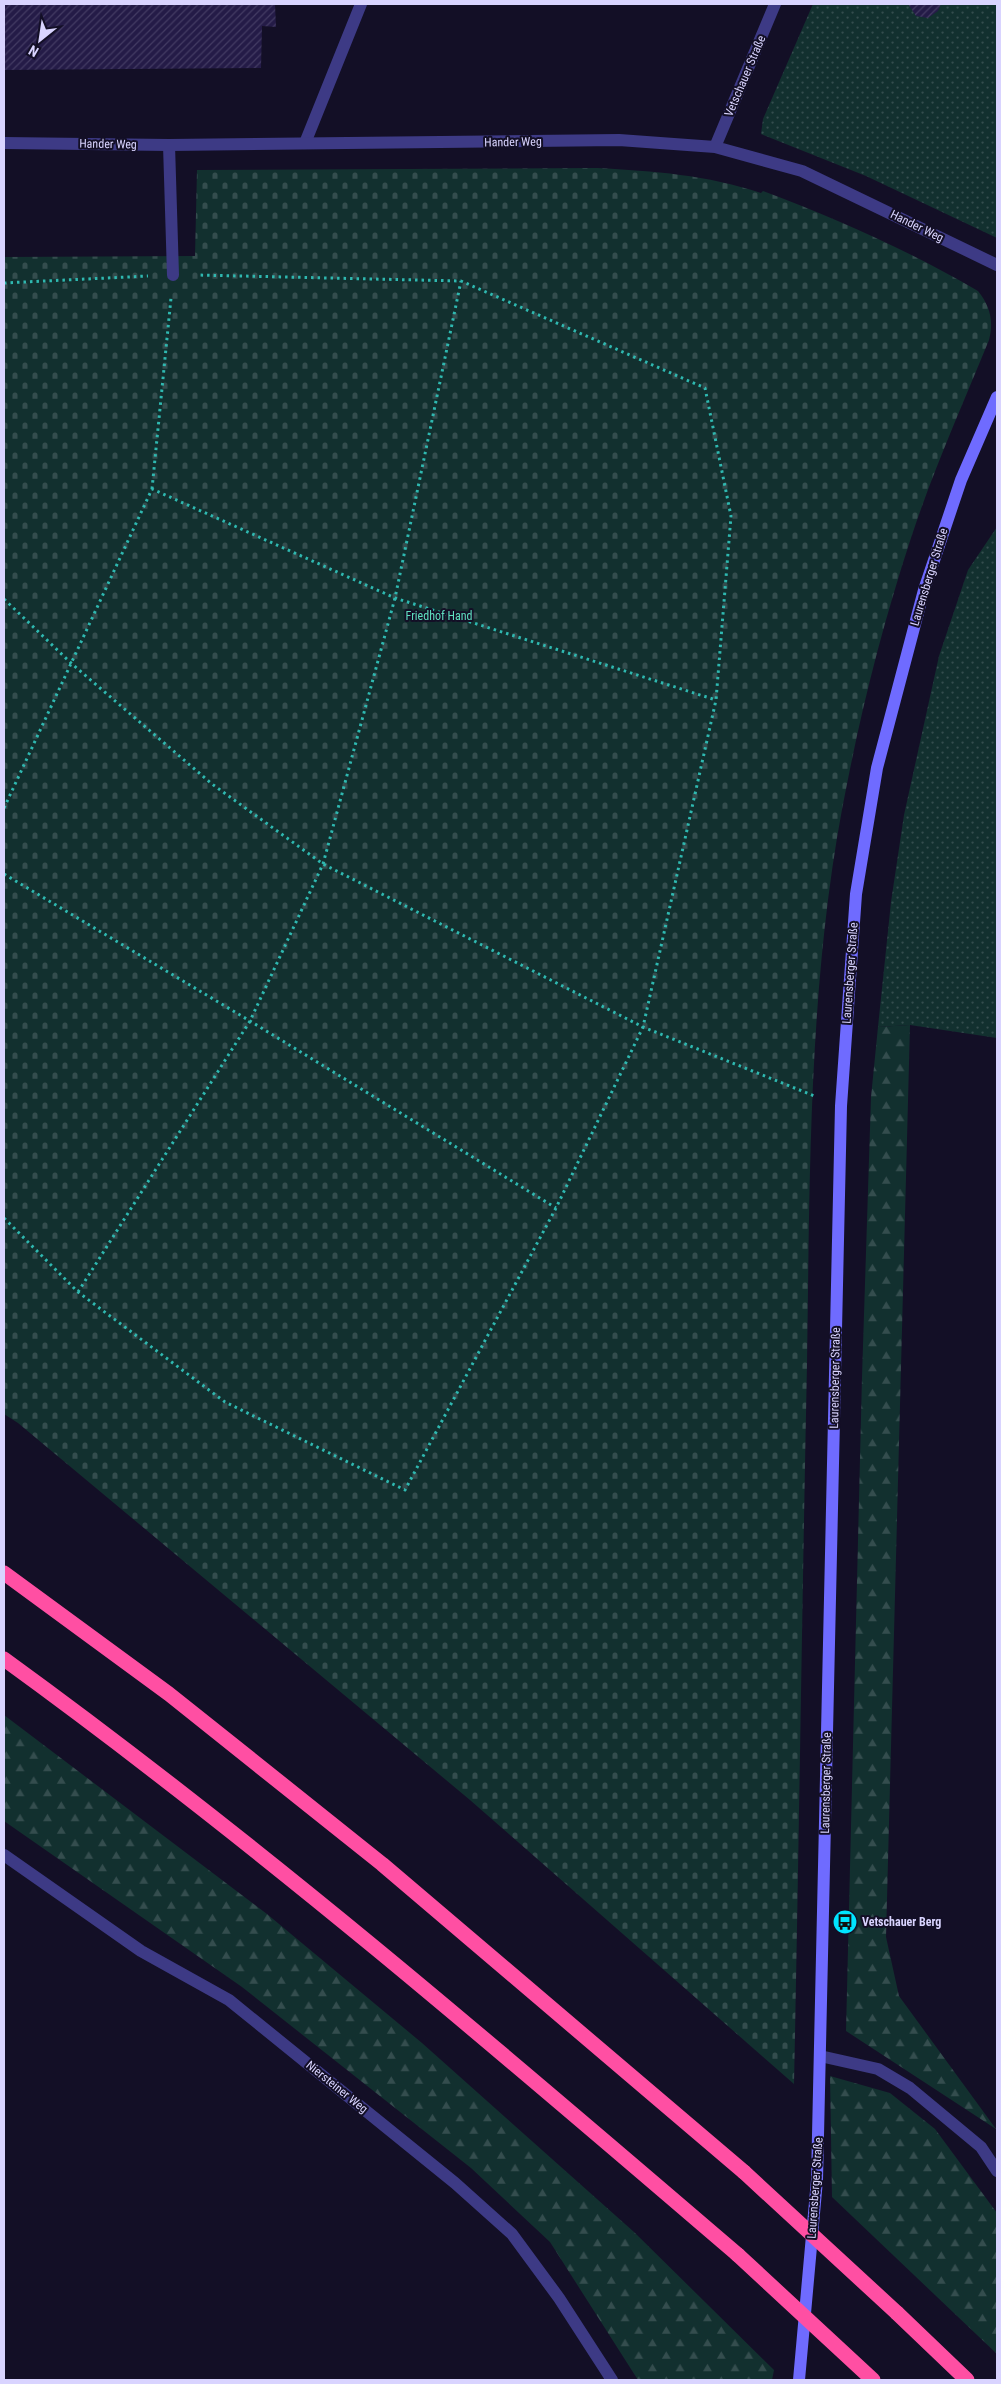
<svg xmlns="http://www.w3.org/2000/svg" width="1001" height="2384" font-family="'Roboto Condensed',sans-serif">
<defs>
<pattern id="grass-dots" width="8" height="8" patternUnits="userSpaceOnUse" patternTransform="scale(1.25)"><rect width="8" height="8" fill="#12302f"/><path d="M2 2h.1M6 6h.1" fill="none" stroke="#344d4e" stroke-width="1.8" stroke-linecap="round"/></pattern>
<pattern id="forest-firs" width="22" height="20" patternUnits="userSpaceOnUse" patternTransform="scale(1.25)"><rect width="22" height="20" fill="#12302f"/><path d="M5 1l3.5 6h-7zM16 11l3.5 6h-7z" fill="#344d4e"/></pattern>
<pattern id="cemetery-stones" width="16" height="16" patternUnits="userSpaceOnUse" patternTransform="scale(1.25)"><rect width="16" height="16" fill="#12302f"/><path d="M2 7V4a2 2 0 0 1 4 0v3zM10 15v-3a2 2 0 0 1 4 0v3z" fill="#344d4e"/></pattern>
<pattern id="building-hatch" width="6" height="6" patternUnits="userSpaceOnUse" patternTransform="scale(1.25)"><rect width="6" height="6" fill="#241b47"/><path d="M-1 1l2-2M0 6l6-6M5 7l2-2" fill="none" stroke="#433b63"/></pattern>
</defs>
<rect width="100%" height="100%" fill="#130f26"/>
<!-- grass -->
<path fill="url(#grass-dots)" d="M 813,4 L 997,4 L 997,238 L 866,176 L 761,134 L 763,119 Z
M 997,527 L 997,1038 L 910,1025 L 878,1027 L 891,902 L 904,815 L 939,656 L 968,570 Z"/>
<!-- forest -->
<path fill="url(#forest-firs)" d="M 910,1025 L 886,1937 L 899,1996 L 996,2129 L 846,2031 L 862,1377 L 871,1097 L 878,1027 Z
M 4,1715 L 267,1914 L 422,2043 L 634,2232 L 774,2370 L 772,2380 L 638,2380 L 550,2242 L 471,2168 L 242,1987 L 4,1821 Z
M 830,2076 L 890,2093 L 935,2129 L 997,2213 L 997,2354 L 832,2197 Z"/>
<!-- cemetery -->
<path fill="url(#cemetery-stones)" d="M 597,168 C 654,171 707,175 761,193 L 763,191 C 837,219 910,251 978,291 C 990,306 994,321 989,340 C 962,406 933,471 911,538 C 885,617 864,698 848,779 C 808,971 810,1169 807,1364 C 802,1604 799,1844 794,2084 L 470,1800 L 18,1423 L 4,1414 L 4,257 L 195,256 L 197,170 Z"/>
<!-- building -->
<path fill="url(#building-hatch)" d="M 4,4 L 275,4 L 276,27 L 262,26 L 261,68 L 4,70 Z
M 908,4 L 941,4 L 938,11 L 928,18 L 916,16 Z"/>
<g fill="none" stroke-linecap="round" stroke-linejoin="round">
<!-- path -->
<path stroke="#2fb8b0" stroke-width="3" stroke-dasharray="2.5 4" stroke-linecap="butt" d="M 4,283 L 148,276
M 152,489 L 171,298
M 4,599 L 72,664 L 212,784 L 323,864 L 643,1027 L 817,1097
M 4,808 L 152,489 L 395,598 L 716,700
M 4,874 L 250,1021 L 556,1208
M 4,1218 L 78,1292 L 225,1402 L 405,1490 L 556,1208 L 643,1027 L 716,700 L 731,516 L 705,388 L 461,281 L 197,275
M 78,1292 L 250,1021 L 323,864 L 395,598 L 461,281"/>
<!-- lane -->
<path stroke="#3d3a85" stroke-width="12" d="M 305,143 L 361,4
M 169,145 L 173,275"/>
<!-- street -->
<path stroke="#3d3a85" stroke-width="12" d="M 4,143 L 169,145 L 619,140 L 715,147 L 802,171 L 997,265
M 715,147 L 775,4
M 4,1855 L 141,1951 L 229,2000 L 455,2183 L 512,2234 L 559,2298 L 612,2380
M 820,2056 L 878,2069 L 910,2088 L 981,2147 L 997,2171"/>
<!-- secondary -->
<path stroke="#6f6bff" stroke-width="12" d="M 799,2380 L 817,2180 L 841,1106 L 856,894 L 877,768 L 924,590 L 961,480 L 997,397"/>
<!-- highway -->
<path stroke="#ff4fa3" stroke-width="15" d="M 4,1573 L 169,1694 L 382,1864 L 744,2172
M 4,1659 C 259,1844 499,2050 738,2255
M 897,2313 L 967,2380"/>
<!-- highway-bridge -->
<path stroke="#ff4fa3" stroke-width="15" d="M 744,2172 L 897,2313
M 738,2255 L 873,2380"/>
</g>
<!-- icons -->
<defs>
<symbol id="bus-disc" viewBox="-11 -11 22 22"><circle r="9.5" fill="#00e5ff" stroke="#130f26"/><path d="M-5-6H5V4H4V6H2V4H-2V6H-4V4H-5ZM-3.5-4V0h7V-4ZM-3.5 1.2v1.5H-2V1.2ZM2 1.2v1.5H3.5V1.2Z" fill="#111"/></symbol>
</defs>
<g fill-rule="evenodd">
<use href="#bus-disc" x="831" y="1908" width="28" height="28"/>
</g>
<g text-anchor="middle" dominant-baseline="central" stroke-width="4" stroke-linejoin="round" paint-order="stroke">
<!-- street labels -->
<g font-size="12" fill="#d9d4ff" stroke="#130f26">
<text transform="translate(745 76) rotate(-67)">Vetschauer Straße</text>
<text transform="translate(513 142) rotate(-1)">Hander Weg</text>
<text transform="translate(108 144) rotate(1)">Hander Weg</text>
<text transform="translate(917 226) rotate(26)">Hander Weg</text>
<text transform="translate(929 577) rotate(-73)">Laurensberger Straße</text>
<text transform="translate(850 973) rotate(-86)">Laurensberger Straße</text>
<text transform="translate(835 1378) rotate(-89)">Laurensberger Straße</text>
<text transform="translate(826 1783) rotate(-89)">Laurensberger Straße</text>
<text transform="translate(337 2087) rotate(39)">Niersteiner Weg</text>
<text transform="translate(815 2188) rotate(-86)">Laurensberger Straße</text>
</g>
<!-- park labels -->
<g font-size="12" fill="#5fe0c0" stroke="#130f26">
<text x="439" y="616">Friedhof Hand</text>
</g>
<!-- poi labels -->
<g font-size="12" font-weight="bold" fill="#d9d4ff" stroke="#130f26" text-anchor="start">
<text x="862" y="1922">Vetschauer Berg</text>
</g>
</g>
<!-- border -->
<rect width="1001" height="2384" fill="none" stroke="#d9d4ff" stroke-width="10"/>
<!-- north arrow -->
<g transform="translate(40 40) rotate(210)" stroke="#130f26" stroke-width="4" paint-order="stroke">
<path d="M0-4L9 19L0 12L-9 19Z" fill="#d9d4ff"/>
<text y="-8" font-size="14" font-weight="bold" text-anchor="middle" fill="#d9d4ff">N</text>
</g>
</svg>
